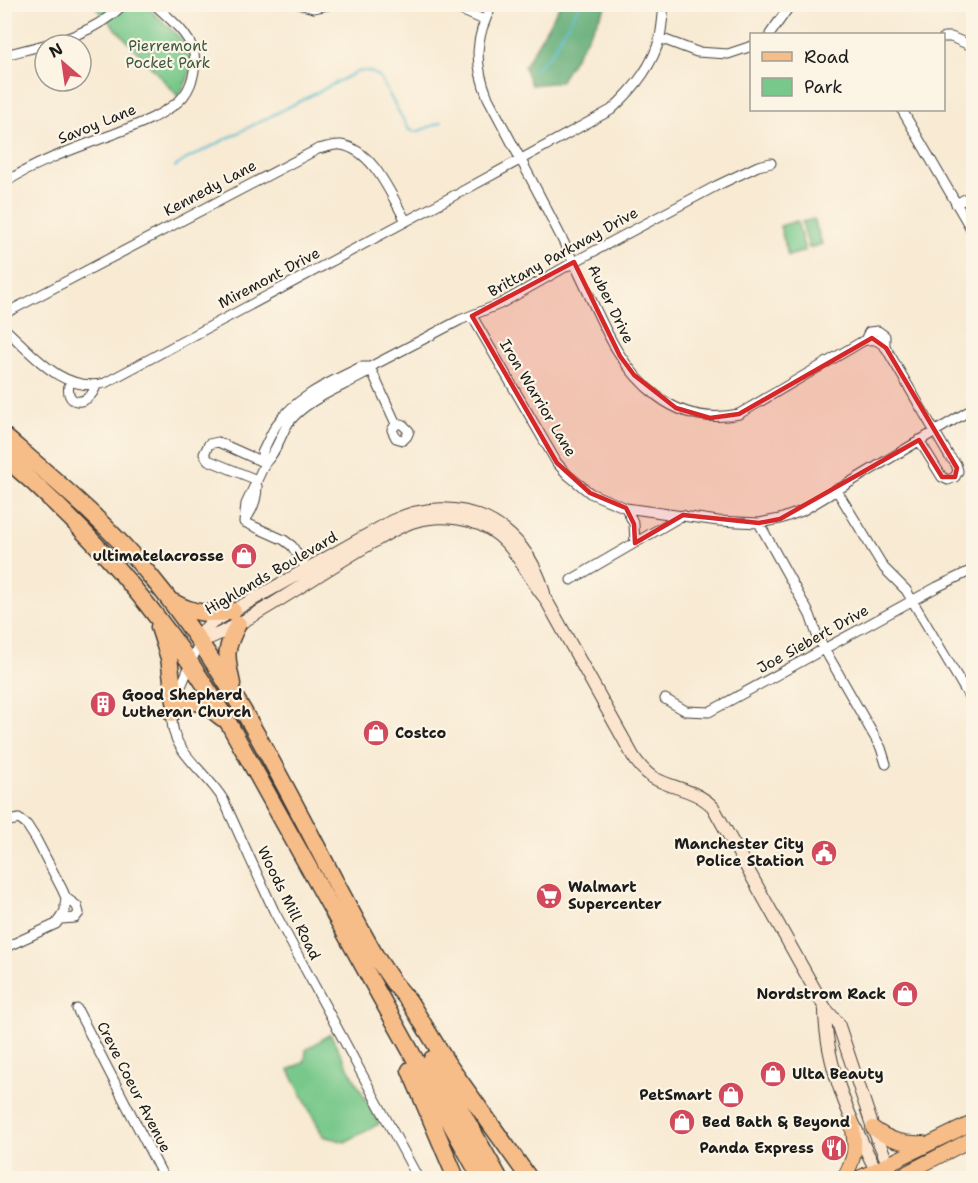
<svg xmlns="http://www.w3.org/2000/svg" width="978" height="1183" font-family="'Shantell Sans',sans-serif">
<rect width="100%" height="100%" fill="#fcf5e5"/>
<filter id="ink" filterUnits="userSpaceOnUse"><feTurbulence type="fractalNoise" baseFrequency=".0167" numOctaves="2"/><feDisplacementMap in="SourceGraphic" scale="12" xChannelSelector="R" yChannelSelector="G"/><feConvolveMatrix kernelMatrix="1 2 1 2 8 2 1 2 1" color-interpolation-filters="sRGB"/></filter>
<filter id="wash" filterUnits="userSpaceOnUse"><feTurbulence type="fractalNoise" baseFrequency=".008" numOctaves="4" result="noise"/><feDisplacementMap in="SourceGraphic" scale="24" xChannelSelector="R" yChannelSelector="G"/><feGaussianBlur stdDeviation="1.35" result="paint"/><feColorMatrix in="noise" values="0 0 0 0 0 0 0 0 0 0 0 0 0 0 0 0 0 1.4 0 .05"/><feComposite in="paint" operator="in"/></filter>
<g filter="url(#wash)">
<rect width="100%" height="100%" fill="#f8ead3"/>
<!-- green -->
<path fill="#77c88a" stroke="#4a7253" stroke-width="1.5" d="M 94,5 L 145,5 C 173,33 211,52 178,96 Z
M 814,219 L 822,244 L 809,248 L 802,222 Z
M 797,221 L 805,251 L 788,256 L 780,226 Z
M 330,1034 L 379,1124 L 345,1142 L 323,1136 L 289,1070 L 305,1061 L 306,1050 Z"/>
<!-- forest -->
<path fill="#61ac76" stroke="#3e6449" stroke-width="1.5" d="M 560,5 L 607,5 L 560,82 L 531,85 L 524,67 Z"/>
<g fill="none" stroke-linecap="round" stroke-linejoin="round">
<!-- stream -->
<path stroke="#51b9cf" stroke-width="2" d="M 534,70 L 550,55 L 580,4
M 175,167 L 185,160 L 357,72 C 367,70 373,71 380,78 L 409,130 L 416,132 L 442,122"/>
</g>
</g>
<g filter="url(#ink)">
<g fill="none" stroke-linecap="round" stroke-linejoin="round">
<defs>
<path id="street" d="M 299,4 L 313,8 L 332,4
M 447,4 L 484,20
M 493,4 C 474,38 474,63 488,98 C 517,153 546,206 573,261 C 597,308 614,364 657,396 C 682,415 710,420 739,414 L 863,341 C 875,338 878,340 886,348 L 949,456 L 956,464 L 958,471 L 955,477 L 948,480 L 942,477 L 919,440
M 770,34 L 791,4
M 944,37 L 951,37 L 974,47
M 660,38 L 697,52 L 728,54 L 752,46
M 4,55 C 48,44 91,37 124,4
M 902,110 L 974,234
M 4,183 C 38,161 76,148 114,134 C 136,125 160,117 179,101 C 192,89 198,66 193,50 C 187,32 168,17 154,4
M 461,192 L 611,110 C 632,91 653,66 660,37 C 662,27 663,15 664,4
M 956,204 L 974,194
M 4,314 L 318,149 C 325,148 334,144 341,145 C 374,150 391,196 406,221
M 472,316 L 557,463 L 568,475 L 590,493 L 626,508 L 718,521 L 759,523 L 780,519 L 802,511 L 974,408
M 4,328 C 32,353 63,394 105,383 L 455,195
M 865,340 L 869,332 L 878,331 L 885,336 L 885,347
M 370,367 L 396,424 L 392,430 L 396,438 L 403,440 L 407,436 L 409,431 L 402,424 L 396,424
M 70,381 C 62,406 88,408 96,386
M 265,463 L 262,453 C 267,443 271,433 277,424 C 297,396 331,382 361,367 L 370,367
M 257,480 L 208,460 L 204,454 L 209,444 L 218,442 L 265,463
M 836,489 L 884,568 L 906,590 L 974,705
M 626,508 L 634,524 L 635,543
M 245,520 C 253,510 257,498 257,486
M 244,522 L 246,504 L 265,463 C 277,452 280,435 289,422 C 307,399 340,388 365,374 L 370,367 L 460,320 L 500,304 L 574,262 L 716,186 L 758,166 L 771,163
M 244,522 L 284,540 L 292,546 L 310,574
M 759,523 L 810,615 L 818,638 L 881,748 L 886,764
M 571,580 L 683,515
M 177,696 L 200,641
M 665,699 L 686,711 L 709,712 L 937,587 L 974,569
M 173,709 C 165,750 207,770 224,801 L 274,911 L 418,1178
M 4,822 L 19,819 L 27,825 L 36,839 L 62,889 L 66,898 L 65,905 L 65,911 L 56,924 L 4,948
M 61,919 L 75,918 L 79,913 L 77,906 L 66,898
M 77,1009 L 164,1178"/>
<path id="secondary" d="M 200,641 C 218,636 233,627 249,618 C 289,595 327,569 366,546 C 382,537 398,526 415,521 C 442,513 477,518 498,535 C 519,552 528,578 545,598 L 633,756 C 638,764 644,771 652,777 C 672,789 696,789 713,807 L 825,1008 L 838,1023 L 873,1128 L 894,1178
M 200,641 L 205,629 L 213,622 L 392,521 C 458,490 525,522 544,593
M 825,1008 C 825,1068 853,1126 880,1178"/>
<path id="primary" d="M 873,1128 C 889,1140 903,1144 923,1143
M 844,1178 C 856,1157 856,1147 852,1123
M 859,1178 L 974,1122
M 897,1178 L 974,1138"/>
<path id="highway" d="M 4,436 C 56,481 109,525 152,578 C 246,692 304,829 376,957 L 393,982 L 409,1001 L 447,1063 L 529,1178
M 4,457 C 94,533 169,622 229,724 L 481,1178
M 173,602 C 194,614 210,615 233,611
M 159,627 L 169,658 L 175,702
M 232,684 C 226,655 224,651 238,624
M 172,713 C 194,694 203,702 222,718
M 432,1059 L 499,1178
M 410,1070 L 456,1178"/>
</defs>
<!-- street casing -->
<use href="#street" stroke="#3d3b37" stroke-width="11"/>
<!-- secondary casing -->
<use href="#secondary" stroke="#3d3b37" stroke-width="14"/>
<!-- primary casing -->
<use href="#primary" stroke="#3d3b37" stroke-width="16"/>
<!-- highway casing -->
<use href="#highway" stroke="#3d3b37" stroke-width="19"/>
<!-- street -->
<use href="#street" stroke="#fff" stroke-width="9"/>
<!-- secondary -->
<use href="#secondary" stroke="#fce5cf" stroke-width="12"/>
<!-- primary -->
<use href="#primary" stroke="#f7bd88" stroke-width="14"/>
<!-- highway -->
<use href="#highway" stroke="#f7bd88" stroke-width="16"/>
</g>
</g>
<!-- marked area -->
<path fill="#d62828" fill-opacity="0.2" stroke="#d62828" stroke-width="4.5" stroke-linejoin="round" d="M 574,262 L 620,356 L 634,375 L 676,408 L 710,418 L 739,414 L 872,338 L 886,348 L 957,468 L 955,477 L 942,477 L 919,440 L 780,519 L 759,523 L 683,515 L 635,543 L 634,524 L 626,508 L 590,493 L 557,463 L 472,316 Z"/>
<!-- icons -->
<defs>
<symbol id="shop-disc" viewBox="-11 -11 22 22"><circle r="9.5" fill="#d1495b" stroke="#fcf5e5"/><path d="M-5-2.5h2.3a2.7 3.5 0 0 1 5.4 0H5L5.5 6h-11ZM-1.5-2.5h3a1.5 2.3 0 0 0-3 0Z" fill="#fff"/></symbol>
<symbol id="building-disc" viewBox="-11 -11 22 22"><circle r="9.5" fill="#d1495b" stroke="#fcf5e5"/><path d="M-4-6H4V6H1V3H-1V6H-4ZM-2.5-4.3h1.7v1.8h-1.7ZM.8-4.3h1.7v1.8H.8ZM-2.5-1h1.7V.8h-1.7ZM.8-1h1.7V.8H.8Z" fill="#fff"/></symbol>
<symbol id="civic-disc" viewBox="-11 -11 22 22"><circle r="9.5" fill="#d1495b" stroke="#fcf5e5"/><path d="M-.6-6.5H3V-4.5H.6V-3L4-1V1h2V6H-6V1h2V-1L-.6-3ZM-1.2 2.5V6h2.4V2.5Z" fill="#fff"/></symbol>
<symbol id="supermarket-disc" viewBox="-11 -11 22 22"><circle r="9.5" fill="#d1495b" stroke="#fcf5e5"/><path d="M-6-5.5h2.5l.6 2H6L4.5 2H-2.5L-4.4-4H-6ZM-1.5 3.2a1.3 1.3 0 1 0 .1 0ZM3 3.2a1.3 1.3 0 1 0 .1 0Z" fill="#fff"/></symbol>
<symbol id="restaurant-disc" viewBox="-11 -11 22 22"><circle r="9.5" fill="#d1495b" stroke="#fcf5e5"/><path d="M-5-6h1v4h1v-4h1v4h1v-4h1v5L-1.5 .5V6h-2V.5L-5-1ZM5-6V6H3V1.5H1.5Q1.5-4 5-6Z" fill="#fff"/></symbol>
</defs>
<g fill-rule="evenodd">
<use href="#shop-disc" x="229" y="541" width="30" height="30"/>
<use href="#building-disc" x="88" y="689" width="30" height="30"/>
<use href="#shop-disc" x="361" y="718" width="30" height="30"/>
<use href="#civic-disc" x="809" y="838" width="30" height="30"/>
<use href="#supermarket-disc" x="534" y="881" width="30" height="30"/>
<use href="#shop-disc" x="890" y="979" width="30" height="30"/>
<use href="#shop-disc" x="758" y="1059" width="30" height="30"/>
<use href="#shop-disc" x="716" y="1080" width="30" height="30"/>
<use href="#shop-disc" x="667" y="1107" width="30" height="30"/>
<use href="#restaurant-disc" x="819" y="1133" width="30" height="30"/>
</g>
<g text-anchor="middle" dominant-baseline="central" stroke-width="4.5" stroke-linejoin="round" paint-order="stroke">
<!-- park labels -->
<g font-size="15" fill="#3c5842" stroke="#fcf5e5">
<text x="168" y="46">Pierremont<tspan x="168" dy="17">Pocket Park</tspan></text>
</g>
<!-- street labels -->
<g font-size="15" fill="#1c1c1c" stroke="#fcf5e5">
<text transform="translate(97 124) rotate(-22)">Savoy Lane</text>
<text transform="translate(210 188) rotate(-28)">Kennedy Lane</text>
<text transform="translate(563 252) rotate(-29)">Brittany Parkway Drive</text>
<text transform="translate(269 278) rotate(-28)">Miremont Drive</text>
<text transform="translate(611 304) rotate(64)">Auber Drive</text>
<text transform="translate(538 398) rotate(59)">Iron Warrior Lane</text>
<text transform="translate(271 573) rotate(-30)">Highlands Boulevard</text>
<text transform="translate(813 639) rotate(-29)">Joe Siebert Drive</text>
<text transform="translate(289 903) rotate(64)">Woods Mill Road</text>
<text transform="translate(134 1087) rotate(63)">Creve Coeur Avenue</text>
</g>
<!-- poi labels -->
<g font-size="15" font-weight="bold" fill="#1c1c1c" stroke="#fcf5e5" text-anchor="end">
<text x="224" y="556">ultimatelacrosse</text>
<text x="122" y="695" text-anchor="start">Good Shepherd<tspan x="122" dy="17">Lutheran Church</tspan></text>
<text x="395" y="733" text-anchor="start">Costco</text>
<text x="804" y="844">Manchester City<tspan x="804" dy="17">Police Station</tspan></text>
<text x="568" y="887" text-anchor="start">Walmart<tspan x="568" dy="17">Supercenter</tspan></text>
<text x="886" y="994">Nordstrom Rack</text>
<text x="792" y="1074" text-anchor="start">Ulta Beauty</text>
<text x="712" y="1095">PetSmart</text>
<text x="702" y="1122" text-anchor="start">Bed Bath &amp; Beyond</text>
<text x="814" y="1148">Panda Express</text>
</g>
</g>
<!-- margin -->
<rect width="978" height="1183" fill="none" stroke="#fcf5e5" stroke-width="24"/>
<!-- legend -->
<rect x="750" y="33" width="195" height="78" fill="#fcf5e5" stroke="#a29e95" stroke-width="1.5"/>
<rect x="762" y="52" width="30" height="9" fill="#f7bd88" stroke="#a29e95" stroke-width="1.5"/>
<text x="804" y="63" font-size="18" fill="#1c1c1c">Road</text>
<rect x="762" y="78" width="30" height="18" fill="#77c88a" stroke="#a29e95" stroke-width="1.5"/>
<text x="804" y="93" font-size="18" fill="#1c1c1c">Park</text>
<!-- north arrow -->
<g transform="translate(63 63) rotate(331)"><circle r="28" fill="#fcf5e5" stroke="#a29e95" stroke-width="1.5"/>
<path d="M0-4.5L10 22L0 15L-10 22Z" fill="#d1495b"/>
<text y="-9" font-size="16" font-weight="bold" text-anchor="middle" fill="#1c1c1c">N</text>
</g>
</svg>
